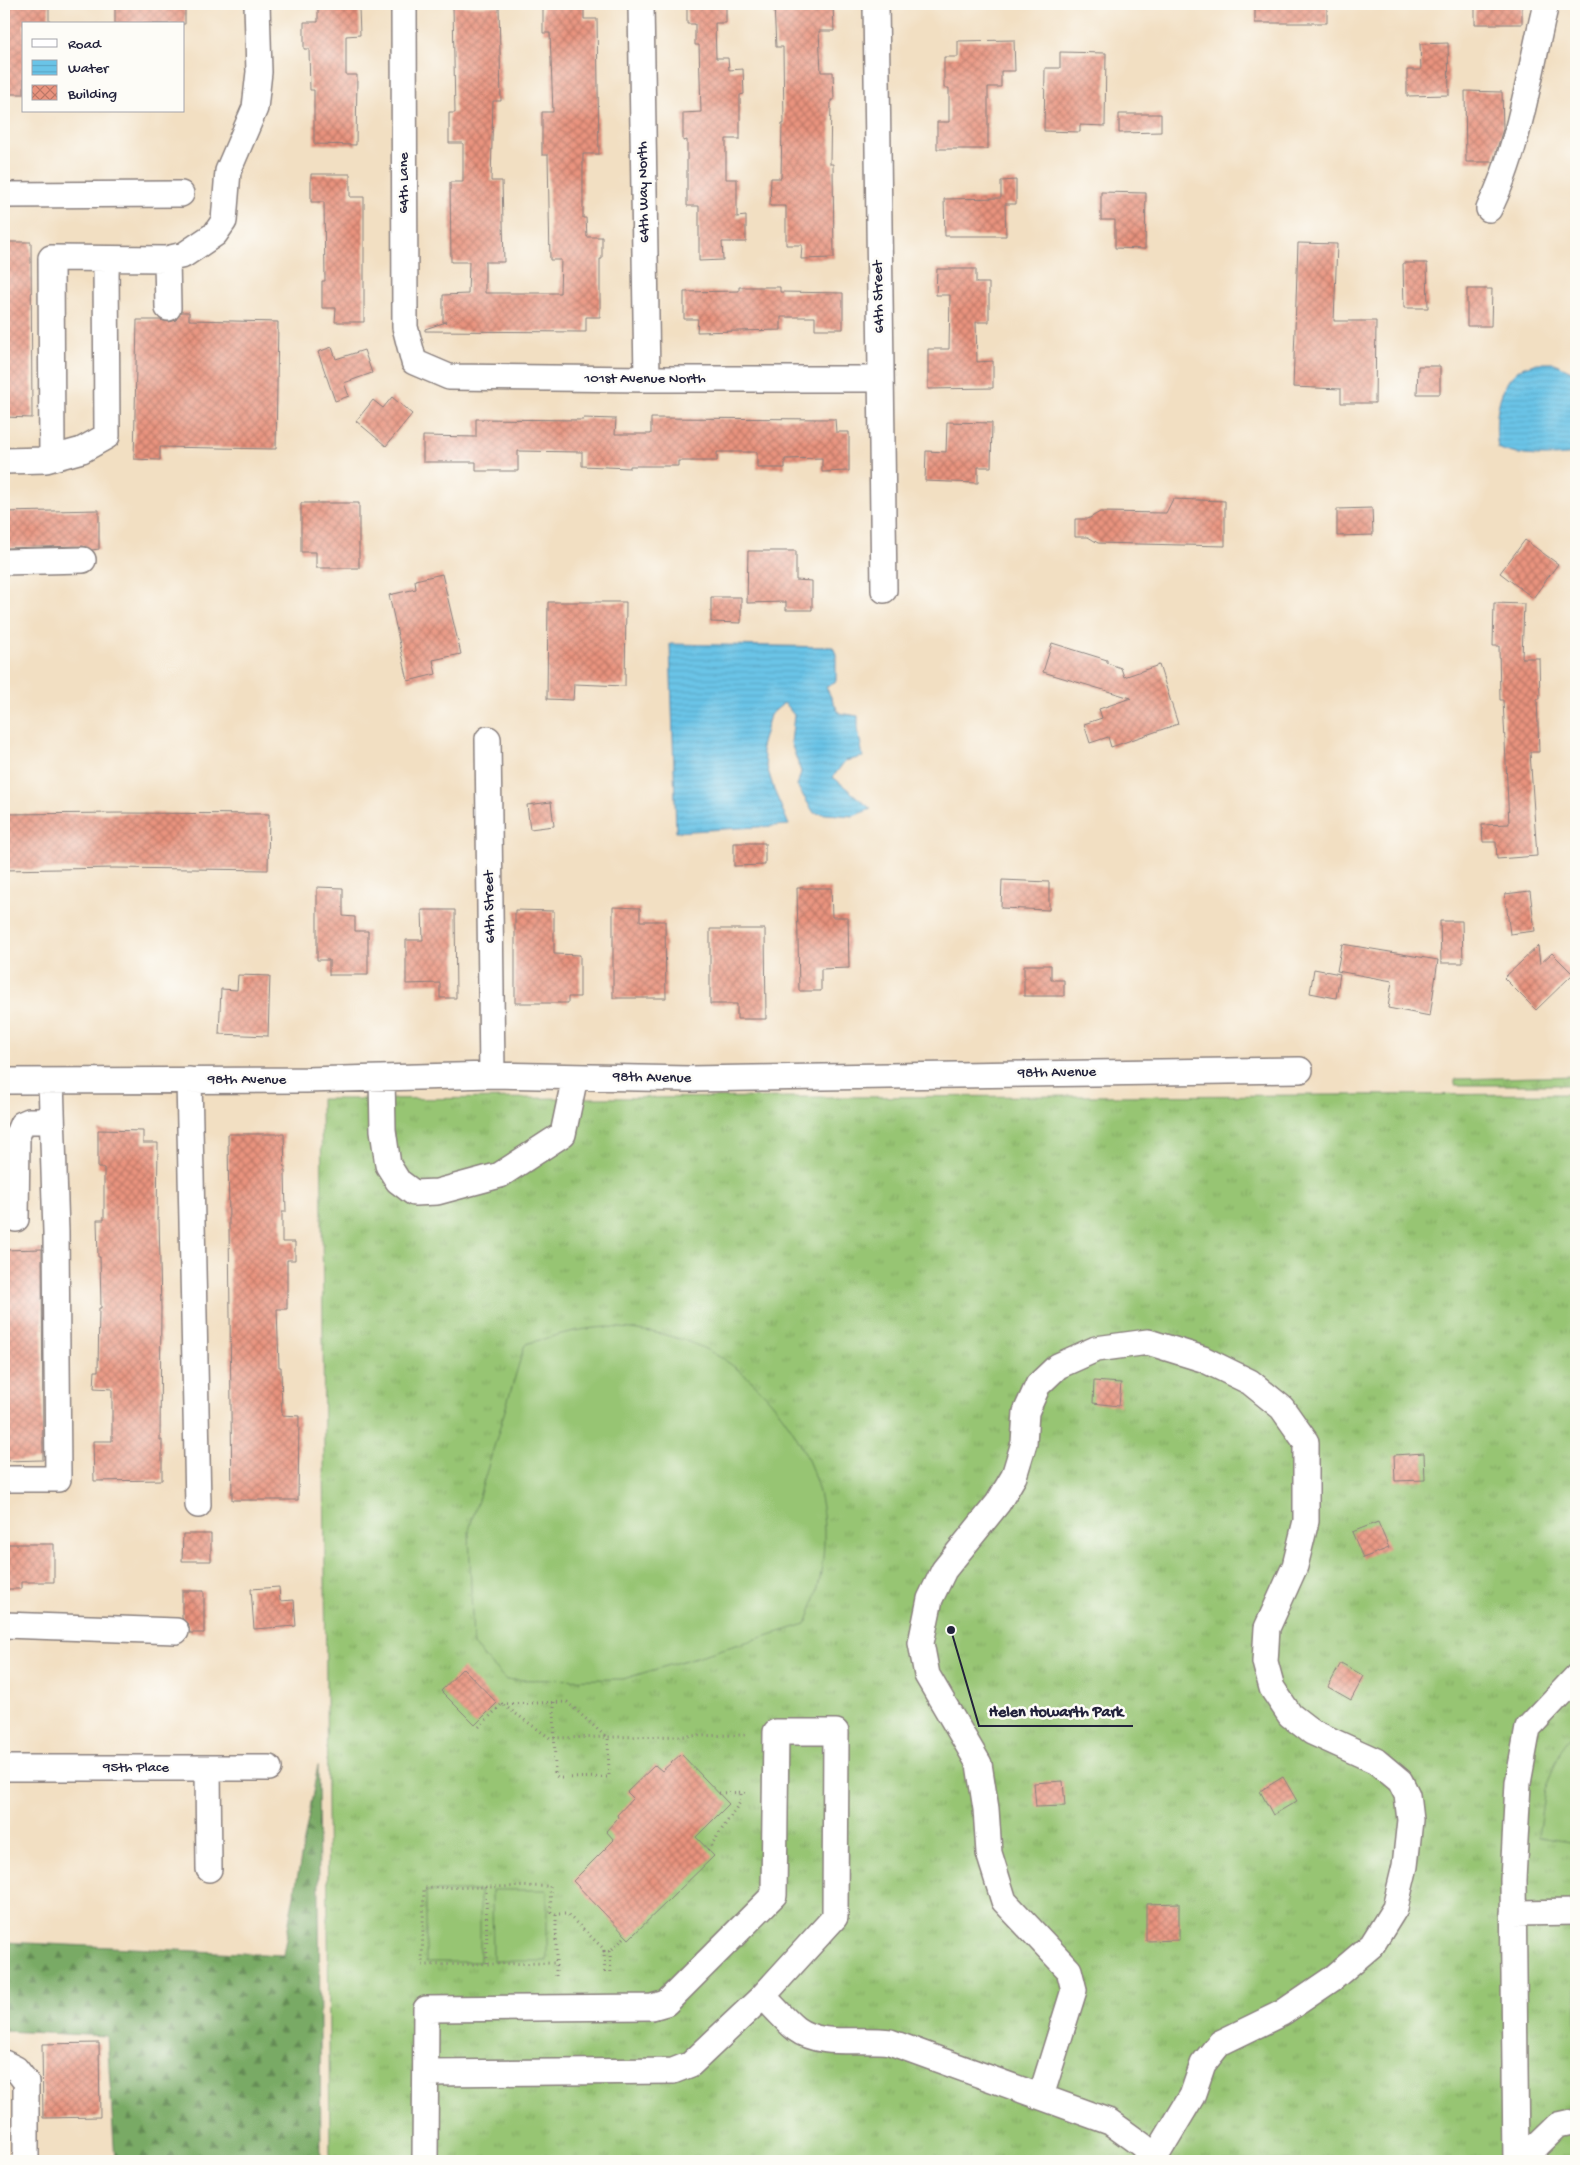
<svg xmlns="http://www.w3.org/2000/svg" width="1580" height="2165" font-family="'Gochi Hand',sans-serif">
<defs>
<pattern id="grass-tufts" width="24" height="20" patternUnits="userSpaceOnUse" patternTransform="scale(1.25)"><rect width="24" height="20" fill="#97c573"/><path d="M3 7l-1-3M5 7V3M7 7l1-3M15 17l-1-3M17 17v-4M19 17l1-3" fill="none" stroke="#82a964"/></pattern>
<pattern id="forest-firs" width="22" height="20" patternUnits="userSpaceOnUse" patternTransform="scale(1.25)"><rect width="22" height="20" fill="#79aa65"/><path d="M5 1l3.5 6h-7zM16 11l3.5 6h-7z" fill="#638a54"/></pattern>
<pattern id="water-rules" width="6" height="5" patternUnits="userSpaceOnUse" patternTransform="scale(1.25)"><rect width="6" height="5" fill="#6ac4e7"/><path d="M0 2.5h6" fill="none" stroke="#5ca8c7"/></pattern>
<pattern id="building-cross-hatch" width="8" height="8" patternUnits="userSpaceOnUse" patternTransform="scale(1.25)"><rect width="8" height="8" fill="#e9937e"/><path d="M0 0l8 8M0 8l8-8" fill="none" stroke="#bc7868"/></pattern>
</defs>
<rect width="100%" height="100%" fill="#fdfcf7"/>
<filter id="ink" filterUnits="userSpaceOnUse"><feTurbulence type="fractalNoise" baseFrequency=".02" numOctaves="2"/><feDisplacementMap in="SourceGraphic" scale="10" xChannelSelector="R" yChannelSelector="G"/><feConvolveMatrix kernelMatrix="1 2 1 2 8 2 1 2 1" color-interpolation-filters="sRGB"/></filter>
<filter id="wash" filterUnits="userSpaceOnUse"><feTurbulence type="fractalNoise" baseFrequency=".0096" numOctaves="4" result="noise"/><feDisplacementMap in="SourceGraphic" scale="20" xChannelSelector="R" yChannelSelector="G"/><feGaussianBlur stdDeviation="1.12" result="paint"/><feColorMatrix in="noise" values="0 0 0 0 0 0 0 0 0 0 0 0 0 0 0 0 0 1.4 0 .05"/><feComposite in="paint" operator="in"/></filter>
<g filter="url(#wash)">
<rect width="100%" height="100%" fill="#f2dfc2"/>
<!-- grass -->
<path fill="url(#grass-tufts)" stroke="#5c7457" d="M 1576,1076 L 1576,1085 L 1455,1085 L 1455,1079 Z
M 1576,1094 L 1576,2161 L 330,2161 L 321,1099 Z"/>
<!-- forest -->
<path fill="url(#forest-firs)" stroke="#4e6650" d="M 318,1765 L 321,2161 L 115,2161 L 107,2036 L 4,2031 L 4,1942 L 283,1955 Z"/>
<!-- pitch -->
<path fill="#97c573" stroke="#5c7457" d="M 608,1327 C 637,1329 667,1333 694,1344 C 765,1373 823,1454 824,1531 C 825,1563 818,1595 806,1624 L 623,1679 L 506,1680 L 473,1645 L 469,1530 L 524,1347 L 526,1344 C 553,1336 579,1328 608,1327 Z
M 1576,1729 L 1576,1843 L 1538,1837 L 1545,1788 L 1562,1748 Z
M 492,1890 L 547,1890 L 547,1961 L 493,1961 Z
M 426,1891 L 480,1891 L 480,1962 L 426,1962 Z"/>
<!-- water -->
<path fill="url(#water-rules)" stroke="#467391" d="M 1537,363 L 1554,363 L 1576,373 L 1576,454 C 1555,457 1517,458 1498,448 C 1494,423 1496,383 1522,368 C 1526,366 1532,365 1537,363 Z
M 670,644 L 833,647 L 836,654 L 836,681 L 826,687 L 839,713 L 858,716 L 858,729 L 863,757 L 845,761 L 833,777 L 871,809 L 853,816 L 814,813 L 797,786 L 801,772 L 791,743 L 794,715 L 784,703 L 770,715 L 761,747 L 774,790 L 789,825 L 676,832 Z"/>
<g id="blocks">
<!-- building -->
<path fill="url(#building-cross-hatch)" d="M 4,4 L 49,4 L 49,24 L 24,24 L 24,94 L 4,94 Z
M 115,4 L 185,4 L 185,24 L 115,24 Z
M 833,4 L 834,31 L 819,31 L 821,72 L 833,72 L 834,100 L 831,100 L 830,164 L 833,164 L 834,258 L 801,259 L 802,245 L 786,245 L 786,206 L 770,206 L 771,178 L 781,178 L 782,124 L 784,124 L 783,47 L 776,47 L 774,5 Z
M 1255,4 L 1327,4 L 1327,23 L 1255,23 Z
M 1475,4 L 1522,4 L 1522,24 L 1475,24 Z
M 726,5 L 726,23 L 715,23 L 716,58 L 728,58 L 729,70 L 743,69 L 744,94 L 740,95 L 740,139 L 726,139 L 726,179 L 737,179 L 737,217 L 746,216 L 746,242 L 722,242 L 723,260 L 699,261 L 699,206 L 687,206 L 687,140 L 683,141 L 683,113 L 701,112 L 699,45 L 695,45 L 695,24 L 687,24 L 687,6 Z
M 453,6 L 499,6 L 501,101 L 493,101 L 491,181 L 502,181 L 504,262 L 485,262 L 485,293 L 560,293 L 561,260 L 550,260 L 548,155 L 542,155 L 542,112 L 553,112 L 550,33 L 543,33 L 543,6 L 584,6 L 584,19 L 597,19 L 599,154 L 583,154 L 583,218 L 586,218 L 587,237 L 602,237 L 602,259 L 600,259 L 600,317 L 586,317 L 586,332 L 425,331 L 425,329 L 446,322 L 443,322 L 443,295 L 468,294 L 469,262 L 451,262 L 450,182 L 463,182 L 463,143 L 449,143 L 449,113 L 455,113 Z
M 318,8 L 359,8 L 360,35 L 346,36 L 346,75 L 357,75 L 356,145 L 314,144 L 314,90 L 310,90 L 309,49 L 304,49 L 304,22 L 318,22 Z
M 1014,40 L 1015,71 L 1001,71 L 1001,87 L 988,87 L 988,149 L 937,149 L 937,122 L 949,122 L 949,88 L 944,88 L 944,57 L 958,57 L 958,41 Z
M 1448,43 L 1449,95 L 1407,96 L 1407,70 L 1421,70 L 1420,44 Z
M 1060,52 L 1106,53 L 1105,126 L 1080,125 L 1080,132 L 1044,131 L 1045,68 L 1060,68 Z
M 1465,91 L 1502,92 L 1503,129 L 1493,162 L 1466,162 Z
M 1119,114 L 1161,114 L 1161,132 L 1119,133 Z
M 311,174 L 350,174 L 350,197 L 364,197 L 364,322 L 335,322 L 336,308 L 322,308 L 322,281 L 325,281 L 324,202 L 311,202 Z
M 1016,180 L 1016,204 L 1005,204 L 1006,236 L 945,236 L 944,199 L 1001,198 L 1001,181 Z
M 1101,192 L 1146,193 L 1145,249 L 1115,248 L 1115,220 L 1101,220 Z
M 4,242 L 31,242 L 32,418 L 4,417 Z
M 1298,243 L 1337,244 L 1334,321 L 1376,321 L 1375,403 L 1341,403 L 1341,389 L 1293,387 Z
M 1403,263 L 1427,263 L 1428,308 L 1404,308 Z
M 937,269 L 976,269 L 976,283 L 989,283 L 989,322 L 976,322 L 977,362 L 993,361 L 993,388 L 928,389 L 928,349 L 949,349 L 950,295 L 936,295 Z
M 739,287 L 780,287 L 780,292 L 843,293 L 843,329 L 815,329 L 815,317 L 781,317 L 781,330 L 697,332 L 698,319 L 684,319 L 684,292 L 739,291 Z
M 1467,289 L 1492,289 L 1491,326 L 1467,326 Z
M 181,312 L 189,312 L 189,320 L 278,322 L 276,449 L 160,447 L 160,460 L 134,459 L 137,320 L 160,320 L 169,322 L 176,320 Z
M 332,347 L 336,359 L 364,350 L 372,373 L 344,383 L 349,396 L 335,401 L 318,352 Z
M 1418,366 L 1440,366 L 1440,394 L 1417,394 Z
M 392,397 L 412,414 L 386,446 L 356,421 L 373,400 L 383,408 Z
M 584,418 L 616,419 L 615,434 L 651,434 L 651,418 L 835,419 L 836,432 L 849,432 L 849,471 L 822,472 L 822,458 L 785,459 L 785,468 L 757,468 L 757,452 L 717,452 L 717,461 L 678,461 L 678,466 L 630,466 L 630,468 L 582,466 L 582,452 L 518,451 L 518,471 L 476,471 L 476,462 L 423,462 L 423,436 L 476,437 L 476,419 L 583,420 Z
M 947,422 L 992,423 L 991,467 L 978,467 L 978,483 L 925,481 L 926,451 L 946,452 Z
M 1173,499 L 1225,501 L 1225,546 L 1098,543 L 1088,537 L 1075,537 L 1075,519 L 1088,519 L 1100,512 L 1166,513 Z
M 301,503 L 359,503 L 359,568 L 316,568 L 316,552 L 301,552 Z
M 1372,508 L 1373,535 L 1337,536 L 1337,509 Z
M 99,510 L 99,549 L 92,550 L 83,546 L 4,548 L 4,512 Z
M 1525,540 L 1558,564 L 1533,598 L 1500,573 Z
M 748,551 L 796,551 L 796,580 L 812,581 L 812,610 L 786,610 L 786,602 L 747,603 Z
M 442,574 L 461,654 L 433,660 L 436,674 L 408,681 L 389,595 L 416,589 L 415,580 Z
M 711,597 L 741,597 L 741,623 L 711,622 Z
M 548,602 L 626,602 L 625,686 L 574,684 L 573,700 L 547,699 Z
M 1494,603 L 1524,604 L 1522,658 L 1539,658 L 1540,699 L 1537,699 L 1539,752 L 1530,752 L 1537,856 L 1497,859 L 1496,842 L 1483,842 L 1482,825 L 1509,824 L 1503,700 L 1500,700 L 1499,646 L 1493,646 Z
M 1052,643 L 1107,660 L 1107,663 L 1121,668 L 1124,677 L 1159,665 L 1178,724 L 1111,747 L 1108,737 L 1090,743 L 1084,724 L 1102,718 L 1099,709 L 1131,698 L 1043,672 Z
M 551,802 L 554,826 L 530,829 L 527,805 Z
M 123,813 L 269,814 L 268,870 L 114,868 L 4,870 L 4,814 Z
M 734,843 L 765,843 L 765,865 L 734,866 Z
M 1002,880 L 1049,882 L 1049,910 L 1001,908 Z
M 317,887 L 343,888 L 343,916 L 355,917 L 355,931 L 368,931 L 368,975 L 329,975 L 329,960 L 317,960 Z
M 797,888 L 831,888 L 832,917 L 848,917 L 849,968 L 821,969 L 821,991 L 799,991 Z
M 1530,891 L 1535,931 L 1510,934 L 1505,894 Z
M 613,907 L 640,908 L 640,921 L 665,921 L 666,998 L 613,998 Z
M 422,910 L 455,910 L 456,998 L 440,998 L 440,983 L 406,984 L 406,940 L 423,940 Z
M 515,910 L 554,911 L 554,954 L 580,955 L 580,997 L 568,997 L 568,1003 L 515,1003 Z
M 1440,921 L 1462,921 L 1463,963 L 1441,963 Z
M 710,929 L 765,929 L 766,1019 L 737,1019 L 737,1004 L 710,1004 Z
M 1342,944 L 1438,960 L 1430,1016 L 1388,1008 L 1392,981 L 1337,971 Z
M 1538,946 L 1540,964 L 1552,953 L 1573,974 L 1536,1010 L 1504,978 Z
M 1024,965 L 1051,965 L 1051,980 L 1064,980 L 1064,996 L 1024,996 Z
M 1314,969 L 1340,974 L 1336,998 L 1310,993 Z
M 238,975 L 270,976 L 268,1036 L 219,1034 L 221,989 L 237,990 Z
M 98,1130 L 143,1131 L 143,1143 L 158,1143 L 157,1219 L 159,1219 L 161,1308 L 160,1440 L 162,1440 L 162,1480 L 94,1481 L 93,1441 L 112,1441 L 112,1389 L 94,1388 L 95,1371 L 98,1371 L 99,1308 L 101,1308 L 100,1257 L 98,1257 L 97,1220 L 104,1220 L 104,1168 L 98,1168 Z
M 228,1134 L 284,1134 L 286,1212 L 282,1212 L 282,1242 L 295,1242 L 295,1260 L 287,1260 L 287,1309 L 277,1309 L 279,1367 L 281,1367 L 282,1415 L 299,1416 L 298,1500 L 232,1500 Z
M 42,1249 L 43,1460 L 4,1461 L 4,1250 Z
M 1094,1381 L 1121,1383 L 1119,1406 L 1093,1403 Z
M 1424,1453 L 1425,1480 L 1395,1481 L 1394,1455 Z
M 1378,1522 L 1389,1548 L 1363,1558 L 1352,1532 Z
M 183,1534 L 211,1534 L 211,1561 L 182,1561 Z
M 4,1544 L 54,1544 L 54,1582 L 21,1582 L 21,1589 L 4,1589 Z
M 279,1587 L 280,1601 L 294,1600 L 296,1626 L 254,1629 L 251,1589 Z
M 182,1591 L 204,1591 L 204,1633 L 190,1633 L 188,1624 L 182,1618 Z
M 1341,1663 L 1364,1676 L 1351,1700 L 1328,1687 Z
M 463,1668 L 497,1703 L 475,1725 L 441,1691 Z
M 681,1754 L 729,1804 L 696,1837 L 714,1856 L 629,1939 L 573,1881 L 614,1840 L 606,1831 L 618,1818 L 617,1815 L 633,1798 L 627,1792 L 655,1765 L 662,1771 Z
M 1283,1777 L 1297,1801 L 1273,1815 L 1260,1791 Z
M 1063,1781 L 1065,1806 L 1036,1807 L 1034,1783 Z
M 1179,1903 L 1179,1940 L 1146,1941 L 1146,1904 Z
M 99,2043 L 100,2117 L 43,2118 L 42,2044 Z"/>
</g>
</g>
<g filter="url(#ink)">
<use href="#blocks" fill-opacity="0" stroke="#8a807e" stroke-width="1"/>
<g fill="none" stroke-linecap="round" stroke-linejoin="round">
<defs>
<path id="minor" d="M 404,4 L 405,327 L 414,362 L 449,377 L 647,379 L 880,379
M 641,4 L 647,379
M 876,4 L 884,590
M 4,195 L 181,194
M 1489,209 C 1519,150 1530,69 1546,4
M 167,259 L 168,308
M 52,458 L 51,258 L 167,259 L 184,255 L 215,234 L 224,221 L 228,171 L 255,108 L 259,72 L 257,4
M 4,461 L 46,460 L 82,450 L 107,436 L 106,260
M 4,562 L 83,560
M 488,739 L 492,1075
M 382,1078 L 383,1130 L 388,1165 L 398,1181 L 414,1193 L 437,1192 L 500,1175 L 563,1134 L 575,1077
M 189,1080 L 198,1505
M 4,1081 L 306,1080 L 492,1075 L 689,1079 L 1300,1070
M 16,1219 L 17,1136 L 22,1124 L 29,1121 L 52,1121
M 4,1479 L 58,1479 L 56,1232 L 51,1081
M 4,1625 L 176,1631
M 4,1768 L 269,1768
M 208,1768 L 209,1869
M 1513,1913 L 1576,1912
M 4,2063 L 16,2069 L 26,2082 L 26,2161
M 426,2073 L 673,2071 L 691,2064 L 763,1996 C 774,2007 784,2019 796,2029 C 820,2047 861,2038 890,2042 L 1110,2122 L 1143,2146 L 1151,2161
M 1041,2096 L 1074,1990 L 1069,1970 L 1004,1901 L 989,1853 L 986,1809 L 979,1764 L 927,1675 L 921,1643 L 930,1599 L 944,1570 L 998,1503 L 1014,1476 L 1024,1443 L 1026,1412 L 1038,1385 L 1058,1366 L 1096,1349 L 1148,1342 L 1203,1359 L 1250,1382 L 1282,1408 L 1306,1442 L 1306,1521 L 1295,1566 L 1267,1628 L 1265,1662 L 1272,1688 L 1290,1715 L 1312,1732 L 1376,1761 L 1400,1781 L 1407,1795 L 1410,1820 L 1405,1866 L 1395,1908 L 1372,1945 L 1332,1979 L 1282,2013 L 1220,2043 L 1203,2064 L 1192,2096 L 1153,2161
M 425,2161 L 426,2009 L 652,2007 L 666,2003 L 774,1895 L 776,1732 L 836,1732 L 835,1917 L 763,1996
M 1516,2161 L 1513,1880 L 1518,1783 L 1528,1728 L 1576,1677
M 1521,2161 L 1558,2125 L 1576,2121"/>
</defs>
<!-- minor casing -->
<use href="#minor" stroke="#8a807e" stroke-width="28"/>
<!-- path -->
<path stroke="#8a807e" stroke-width="3" stroke-dasharray="1 4" stroke-linecap="butt" d="M 554,1702 L 555,1775 L 559,1778 L 609,1777 L 608,1737
M 502,1704 L 567,1702 L 606,1737
M 479,1727 L 502,1704 L 550,1738 L 746,1735
M 719,1793 L 746,1792
M 708,1850 L 741,1801 L 741,1792
M 486,1887 L 487,1964
M 556,1914 L 551,1912 L 550,1886 L 424,1888 L 422,1965 L 556,1963
M 604,1951 L 605,1976
M 610,1951 L 611,1976
M 556,1976 L 556,1914 L 567,1914 L 604,1949 L 604,1951 L 610,1951 L 626,1936"/>
<!-- minor -->
<use href="#minor" stroke="#fff" stroke-width="25"/>
</g>
</g>
<g text-anchor="middle" dominant-baseline="central" stroke-width="5" stroke-linejoin="round" paint-order="stroke">
<!-- street labels -->
<g font-size="15" fill="#22223b" stroke="#fdfcf7">
<text transform="translate(404 183) rotate(-90)">64th Lane</text>
<text transform="translate(644 192) rotate(-91)">64th Way North</text>
<text transform="translate(879 297) rotate(-91)">64th Street</text>
<text x="645" y="379">101st Avenue North</text>
<text transform="translate(490 907) rotate(-91)">64th Street</text>
<text transform="translate(1057 1073) rotate(-1)">98th Avenue</text>
<text transform="translate(652 1078) rotate(1)">98th Avenue</text>
<text x="247" y="1080">98th Avenue</text>
<text x="136" y="1768">95th Place</text>
</g>
</g>
<!-- callouts -->
<path fill="none" stroke="#22223b" stroke-width="2" d="M951 1630L979 1726H1133"/>
<circle fill="#22223b" stroke="#fdfcf7" stroke-width="2" cx="951" cy="1630" r="5"/>
<g font-size="16" text-anchor="middle" font-weight="bold" fill="#22223b" stroke="#fdfcf7" stroke-width="5" stroke-linejoin="round" paint-order="stroke">
<text x="1056" y="1716">Helen Howarth Park</text>
</g>
<!-- margin -->
<rect width="1580" height="2165" fill="none" stroke="#fdfcf7" stroke-width="20"/>
<!-- legend -->
<rect x="22" y="22" width="162" height="90" fill="#fdfcf7" stroke="#a5a5ac"/>
<rect x="32" y="39" width="25" height="8" fill="#ffffff" stroke="#a5a5ac"/>
<text x="68" y="48" font-size="15" fill="#22223b">Road</text>
<rect x="32" y="60" width="25" height="15" fill="url(#water-rules)" stroke="#a5a5ac"/>
<text x="68" y="72" font-size="15" fill="#22223b">Water</text>
<rect x="32" y="85" width="25" height="15" fill="url(#building-cross-hatch)" stroke="#a5a5ac"/>
<text x="68" y="98" font-size="15" fill="#22223b">Building</text>
</svg>
